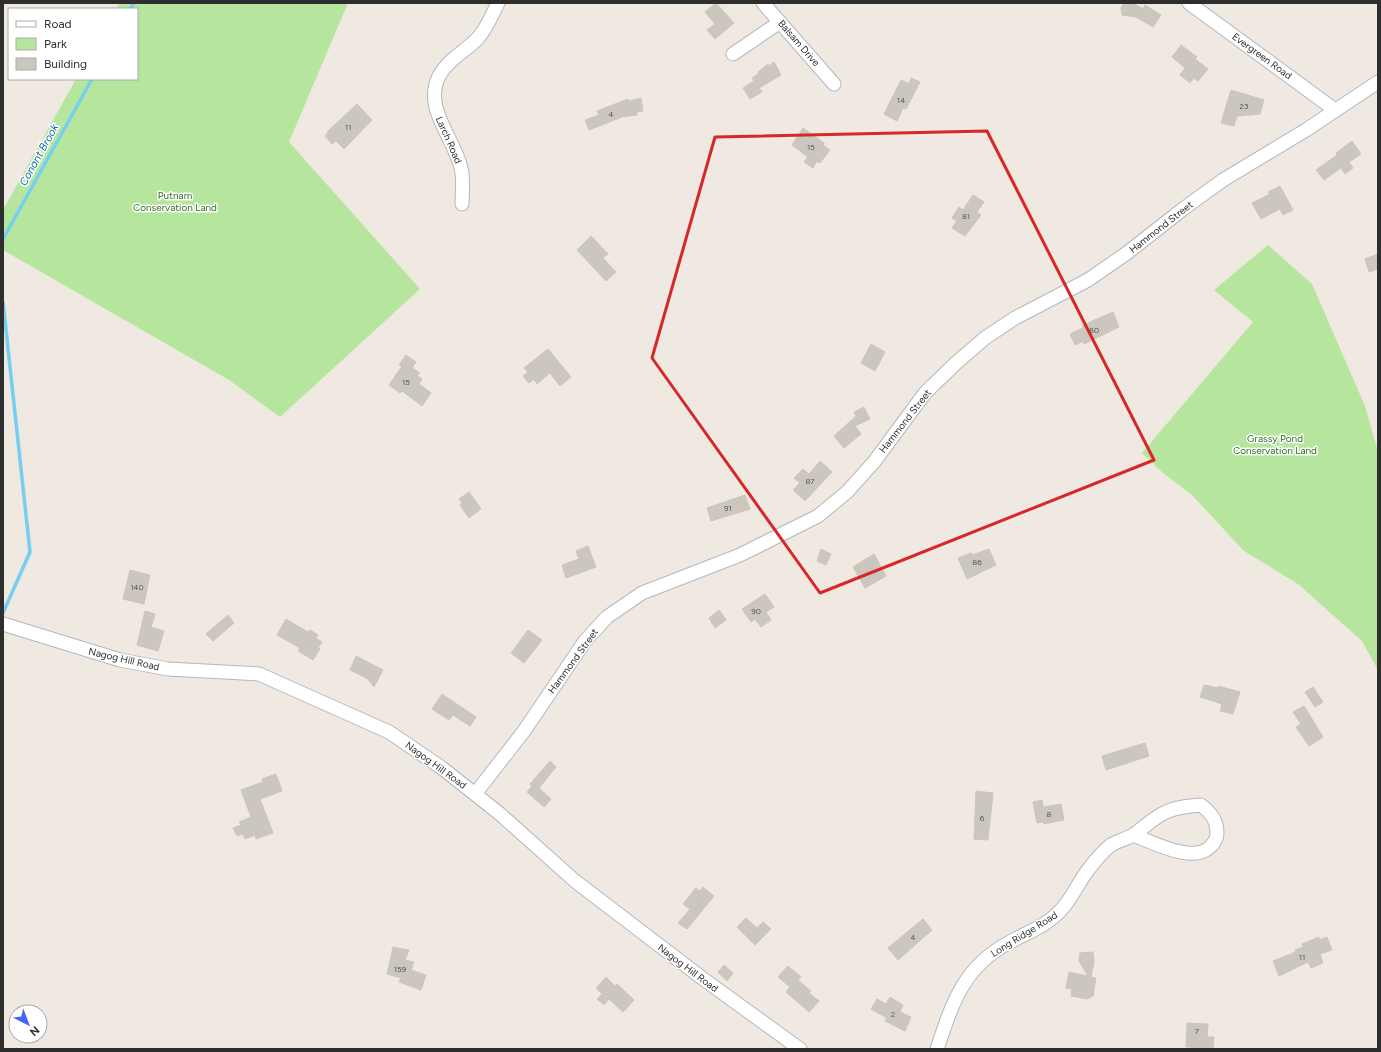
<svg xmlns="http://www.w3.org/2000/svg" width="1381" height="1052" font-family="Figtree,sans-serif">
<rect width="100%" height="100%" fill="#efe9e1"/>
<!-- green -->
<path fill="#b6e59e" d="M 120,3 L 348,3 L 289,142 L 420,289 L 280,417 L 229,380 L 3,250 L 3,210 L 76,79 L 137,79 L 137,9 L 116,9 Z
M 1268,245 L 1312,284 L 1365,406 L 1378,452 L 1378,670 L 1362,641 L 1298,584 L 1244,551 L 1192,495 L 1163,473 L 1142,453 L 1253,322 L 1214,290 Z"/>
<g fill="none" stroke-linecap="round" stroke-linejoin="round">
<!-- stream -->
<path stroke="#75cff0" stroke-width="3.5" d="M 130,9 L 134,3
M 3,239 L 92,79
M 3,302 L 30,552 L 3,613"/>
</g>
<!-- building -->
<path fill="#cbc7bf" stroke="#cbc5ba" d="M 716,3 L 734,23 L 715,39 L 707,30 L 715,24 L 705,12 Z
M 1124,3 L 1133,3 L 1143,9 L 1145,5 L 1161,15 L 1153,27 L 1136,17 L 1122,15 L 1121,8 Z
M 1181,45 L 1197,57 L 1195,59 L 1208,69 L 1198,81 L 1194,78 L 1190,83 L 1180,75 L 1185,68 L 1172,57 Z
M 774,62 L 781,75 L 759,88 L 762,92 L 750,99 L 743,88 L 754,81 L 752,78 L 759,73 L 758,72 L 768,64 L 769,66 Z
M 911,78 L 920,82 L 906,109 L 903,108 L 897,121 L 884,114 L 901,80 L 909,84 Z
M 1231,90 L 1264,100 L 1260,114 L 1237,116 L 1234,126 L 1221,123 Z
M 641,98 L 643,111 L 637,112 L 637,115 L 622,117 L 589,130 L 585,120 L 599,115 L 597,111 L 628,99 L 629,101 Z
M 357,104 L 372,120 L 344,149 L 336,141 L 332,144 L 325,136 L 328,133 L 327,132 Z
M 803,128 L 824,143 L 823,145 L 830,150 L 820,163 L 817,161 L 813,168 L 804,162 L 808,157 L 792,145 Z
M 1352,141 L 1361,154 L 1349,162 L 1353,168 L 1345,174 L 1341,168 L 1324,180 L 1316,170 L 1337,155 L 1336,153 Z
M 1280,186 L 1293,210 L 1283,215 L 1280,209 L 1261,219 L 1252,203 L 1270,194 L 1268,192 Z
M 973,195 L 984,202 L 977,212 L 981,215 L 965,236 L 952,228 L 957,221 L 952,218 L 959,207 L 963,210 Z
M 591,236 L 608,254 L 603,258 L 616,272 L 606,281 L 577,250 Z
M 1378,254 L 1378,269 L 1369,272 L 1365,259 Z
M 1113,312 L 1119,327 L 1084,344 L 1083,341 L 1075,345 L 1070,334 L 1083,328 L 1082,326 L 1090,322 Z
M 871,344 L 885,352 L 875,371 L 861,363 Z
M 548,349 L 571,377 L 560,386 L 550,373 L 537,384 L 534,379 L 529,383 L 523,376 L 528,372 L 524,368 Z
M 406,355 L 416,362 L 412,368 L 420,373 L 417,376 L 422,379 L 419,384 L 431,393 L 422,406 L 402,391 L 400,393 L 389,385 L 402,366 L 399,365 Z
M 864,407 L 870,419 L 855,426 L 861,434 L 844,448 L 834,436 L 856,416 L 854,412 Z
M 820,461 L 832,472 L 805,501 L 793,490 L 800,483 L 794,478 L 803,469 L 809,474 Z
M 469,492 L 481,509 L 469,518 L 460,505 L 462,503 L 459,499 Z
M 745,495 L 750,509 L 711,521 L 707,508 Z
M 588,546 L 596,567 L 566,578 L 562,565 L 579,559 L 576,551 Z
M 821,549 L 831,554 L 826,565 L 817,561 Z
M 989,549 L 996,565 L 967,579 L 958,558 L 971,553 L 972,555 Z
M 874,554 L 886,576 L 865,588 L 853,567 Z
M 130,570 L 150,575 L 144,604 L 123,599 Z
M 765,594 L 774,607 L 766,612 L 771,620 L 761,627 L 755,619 L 751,622 L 742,609 Z
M 719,610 L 726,620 L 715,628 L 709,618 Z
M 145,611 L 155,614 L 151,627 L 164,631 L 158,651 L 137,645 Z
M 228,615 L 234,623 L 213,641 L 206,634 Z
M 286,619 L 308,632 L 310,630 L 318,635 L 316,638 L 322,642 L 318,648 L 320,649 L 313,660 L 298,651 L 300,648 L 277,635 Z
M 528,630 L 542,640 L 524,663 L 511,653 Z
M 356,656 L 383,670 L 374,687 L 368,679 L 350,670 Z
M 1204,685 L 1218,688 L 1218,686 L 1240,692 L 1233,714 L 1220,711 L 1222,704 L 1200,697 Z
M 1313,687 L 1323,702 L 1315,707 L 1305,692 Z
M 442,694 L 476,717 L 470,726 L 453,715 L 449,720 L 432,709 Z
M 1304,706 L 1323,737 L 1309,746 L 1296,727 L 1301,724 L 1293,712 Z
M 1145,743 L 1149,756 L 1106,770 L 1102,756 Z
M 550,761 L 556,767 L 539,788 L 551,799 L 544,807 L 527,792 L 532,786 L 530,784 Z
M 276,774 L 282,791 L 260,799 L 273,833 L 256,839 L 255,835 L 245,839 L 243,834 L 237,836 L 233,828 L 241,825 L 239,822 L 251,817 L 241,790 L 263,782 L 262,779 Z
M 976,791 L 993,793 L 988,840 L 974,839 Z
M 1042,800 L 1043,807 L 1061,804 L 1064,820 L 1044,824 L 1043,822 L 1037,823 L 1033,802 Z
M 703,887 L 714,896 L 687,929 L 678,923 L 690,909 L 683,904 L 696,888 L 700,891 Z
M 746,918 L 757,928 L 763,922 L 771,929 L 755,945 L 737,927 Z
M 923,919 L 932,930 L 898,960 L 888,948 Z
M 1319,937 L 1319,940 L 1327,937 L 1332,950 L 1320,954 L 1323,963 L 1311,968 L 1308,962 L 1279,976 L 1273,961 L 1296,952 L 1295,950 L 1303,947 L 1302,944 Z
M 393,947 L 409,950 L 405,960 L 414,962 L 411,970 L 426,975 L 421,990 L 399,982 L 401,978 L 387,974 Z
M 1093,952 L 1094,962 L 1091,977 L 1096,978 L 1093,996 L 1087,999 L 1071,996 L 1072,989 L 1066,988 L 1069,972 L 1088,976 L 1079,961 L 1080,953 Z
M 724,965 L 733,973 L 727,981 L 718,972 Z
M 788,966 L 801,977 L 798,980 L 811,991 L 809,993 L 819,1001 L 809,1012 L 786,992 L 790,987 L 778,977 Z
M 606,977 L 615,986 L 617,984 L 634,1000 L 623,1012 L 609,999 L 604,1005 L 597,999 L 602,994 L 596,988 Z
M 890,997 L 903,1005 L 900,1012 L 911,1017 L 905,1031 L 885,1021 L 887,1018 L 871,1009 L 877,999 L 886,1004 Z
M 1187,1023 L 1208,1024 L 1207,1037 L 1214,1037 L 1213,1049 L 1191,1049 L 1191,1047 L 1186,1047 Z"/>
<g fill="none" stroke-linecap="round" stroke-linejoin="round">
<defs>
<path id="minor" d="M 763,3 L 834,84
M 1189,3 L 1335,110
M 733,54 L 780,22
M 462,204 C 462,193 464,179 461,168 C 454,137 423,109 439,76 C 448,59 466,51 478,38 C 487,28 492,15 498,3
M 3,624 L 120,660 L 168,669 L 259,674 L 389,732 L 442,768 L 500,814 L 575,881 L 702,978 L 800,1049
M 475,794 L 524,731 L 585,641 L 607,617 L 642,593 L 740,555 L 818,516 L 847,492 L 874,462 L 925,393 L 956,363 L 985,338 L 1015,318 L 1088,280 L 1127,253 L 1183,209 L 1223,180 L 1306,130 L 1378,82
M 937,1049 C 953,1002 963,967 1010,942 C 1026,933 1044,927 1057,914 C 1071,902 1077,884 1088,870 C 1094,862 1103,851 1111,845 C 1118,841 1126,839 1133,835 C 1144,828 1154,817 1166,812 C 1177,807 1189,806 1201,805 C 1211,813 1217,820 1217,833 C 1217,839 1215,842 1211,846 C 1194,865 1153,842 1133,835"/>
</defs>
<!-- minor casing -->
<use href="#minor" stroke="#b4b7c1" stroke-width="15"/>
<!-- minor -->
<use href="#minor" stroke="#fff" stroke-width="13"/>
</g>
<!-- marked area -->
<path fill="none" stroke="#d62828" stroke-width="3" stroke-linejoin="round" d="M 987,131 L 1154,460 L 820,593 L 652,358 L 715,137 Z"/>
<g text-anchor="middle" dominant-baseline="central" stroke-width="3" stroke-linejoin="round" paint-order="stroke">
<!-- number labels -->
<g font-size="8" fill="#555452">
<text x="901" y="100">14</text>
<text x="1244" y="106">23</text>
<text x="611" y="114">4</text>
<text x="348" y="127">11</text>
<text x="811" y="147">15</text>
<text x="966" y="216">81</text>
<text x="1094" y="330">80</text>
<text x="406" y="382">15</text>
<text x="810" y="481">87</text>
<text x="728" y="508">91</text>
<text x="977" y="562">86</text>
<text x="137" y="587">140</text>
<text x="756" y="611">90</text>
<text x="1049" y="814">8</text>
<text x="982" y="818">6</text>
<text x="913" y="937">4</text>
<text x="1302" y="957">11</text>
<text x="400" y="969">159</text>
<text x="893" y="1014">2</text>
<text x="1197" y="1031">7</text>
</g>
<!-- street labels -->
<g font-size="10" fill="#2e2e2e" stroke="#fff">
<text transform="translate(799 43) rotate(49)">Balsam Drive</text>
<text transform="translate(1262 56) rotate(36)">Evergreen Road</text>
<text transform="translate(449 140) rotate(66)">Larch Road</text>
<text transform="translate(1161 227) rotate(-38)">Hammond Street</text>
<text transform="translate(905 421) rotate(-52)">Hammond Street</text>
<text transform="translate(124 659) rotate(13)">Nagog Hill Road</text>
<text transform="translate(573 661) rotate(-54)">Hammond Street</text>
<text transform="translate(436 765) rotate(36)">Nagog Hill Road</text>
<text transform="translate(1024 934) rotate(-32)">Long Ridge Road</text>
<text transform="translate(688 968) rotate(37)">Nagog Hill Road</text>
</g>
<!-- park labels -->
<g font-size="10" fill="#2c6e1b" stroke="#fff">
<text x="175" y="195">Putnam<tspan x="175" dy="12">Conservation Land</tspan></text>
<text x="1275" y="438">Grassy Pond<tspan x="1275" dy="12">Conservation Land</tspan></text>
</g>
<!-- water labels -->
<g font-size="11" font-style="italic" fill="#0d6fa3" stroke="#fff">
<text transform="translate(39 155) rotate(-61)">Conant Brook</text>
</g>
</g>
<!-- border -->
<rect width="1381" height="1052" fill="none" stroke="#2e2e2e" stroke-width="8"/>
<!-- legend -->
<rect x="8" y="8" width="130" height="72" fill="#ffffff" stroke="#ababab"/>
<rect x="16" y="21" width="20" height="6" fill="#ffffff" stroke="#ababab"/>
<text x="44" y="28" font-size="12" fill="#2e2e2e">Road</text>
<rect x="16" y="38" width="20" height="12" fill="#b6e59e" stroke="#ababab"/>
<text x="44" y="48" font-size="12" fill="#2e2e2e">Park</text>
<rect x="16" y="58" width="20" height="12" fill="#cbc7bf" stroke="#ababab"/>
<text x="44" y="68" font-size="12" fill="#2e2e2e">Building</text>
<!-- north arrow -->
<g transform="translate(28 1024) rotate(138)"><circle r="19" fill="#ffffff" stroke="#ababab"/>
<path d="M0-3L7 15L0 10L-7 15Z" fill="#4264fb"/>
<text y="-6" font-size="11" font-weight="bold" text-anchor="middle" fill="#2e2e2e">N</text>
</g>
</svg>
